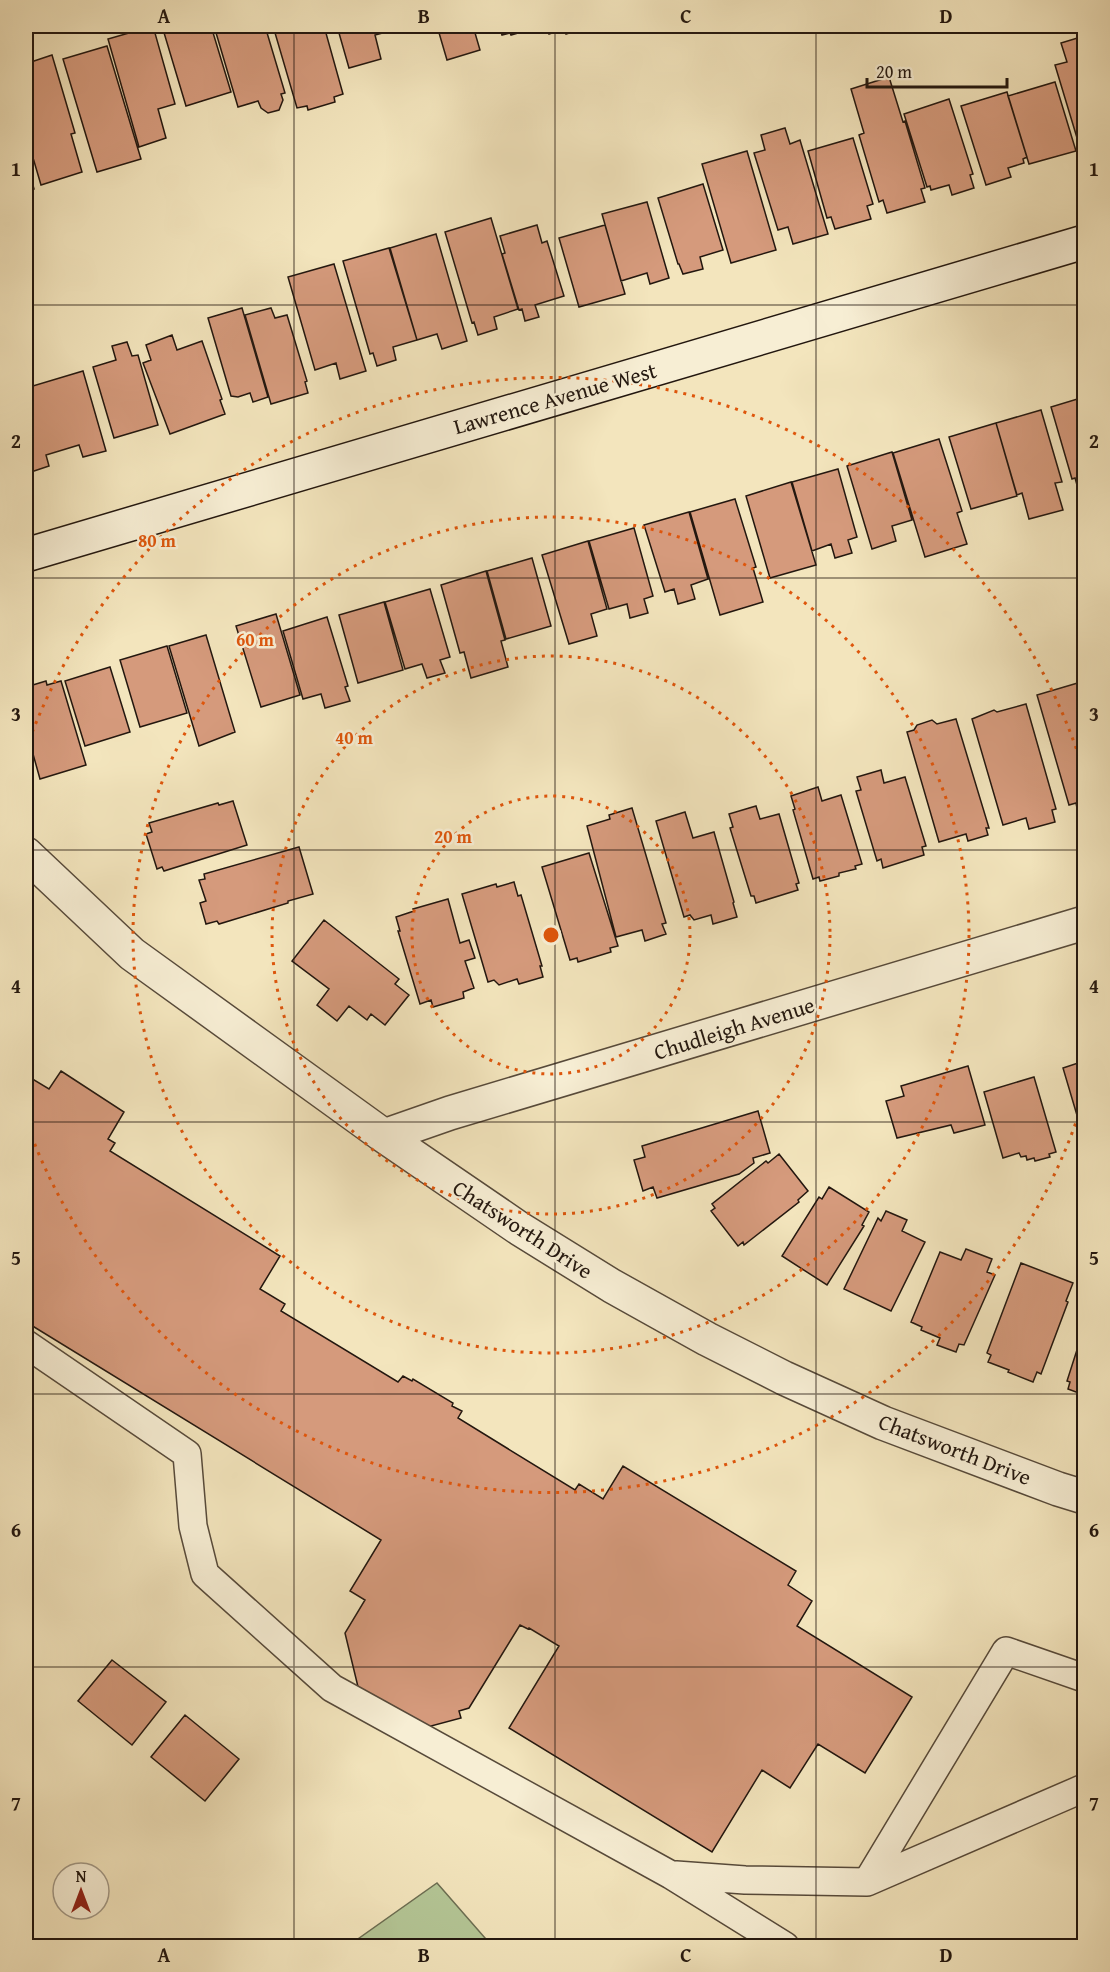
<svg xmlns="http://www.w3.org/2000/svg" width="1110" height="1972" font-family="'Gentium Book Plus',serif">
<rect width="100%" height="100%" fill="#f3e5bd"/>
<filter id="stains"><feTurbulence type="fractalNoise" baseFrequency=".00333" numOctaves="4"/><feColorMatrix values="0 0 0 0 .2 0 0 0 0 .09 0 0 0 0 .02 0 0 0 .5 -.17"/></filter>
<radialGradient id="worn" r=".72"><stop offset=".6" stop-color="#630" stop-opacity="0"/><stop offset="1" stop-color="#630" stop-opacity=".3"/></radialGradient>
<!-- garden -->
<path fill="#b4c696" stroke="#6c6e52" stroke-width="1.5" d="M 437,1883 L 492,1946 L 348,1946 Z"/>
<!-- building -->
<path fill="#d59a7c" stroke="#23170f" stroke-width="1.5" d="M 127,26 L 147,26 L 148,27 L 153,26 L 175,104 L 158,109 L 166,138 L 139,147 L 108,39 L 129,33 Z
M 162,26 L 211,26 L 231,92 L 186,106 Z
M 214,26 L 265,26 L 285,93 L 281,94 L 283,100 L 279,110 L 268,113 L 261,108 L 258,101 L 238,107 Z
M 273,26 L 324,26 L 343,94 L 334,97 L 335,102 L 308,110 L 307,106 L 297,108 Z
M 337,26 L 409,26 L 375,35 L 381,59 L 349,68 Z
M 437,26 L 473,26 L 480,50 L 447,60 Z
M 499,26 L 542,26 L 511,35 L 510,33 L 502,35 Z
M 546,26 L 589,26 L 589,27 L 566,34 L 564,29 L 549,34 Z
M 1084,36 L 1084,161 L 1055,65 L 1067,62 L 1061,43 Z
M 107,46 L 141,159 L 97,172 L 63,59 Z
M 52,55 L 75,133 L 71,134 L 82,172 L 41,185 L 26,134 L 26,60 L 30,58 L 31,62 Z
M 889,77 L 903,122 L 905,121 L 925,188 L 921,189 L 925,202 L 887,213 L 883,200 L 879,202 L 859,135 L 864,133 L 851,89 Z
M 1055,82 L 1076,151 L 1029,164 L 1008,96 Z
M 1007,92 L 1027,157 L 1023,159 L 1024,163 L 1008,168 L 1011,177 L 986,185 L 961,106 Z
M 949,99 L 973,174 L 970,175 L 974,188 L 952,195 L 949,185 L 931,190 L 930,186 L 927,187 L 904,114 Z
M 785,128 L 790,144 L 800,140 L 828,234 L 793,244 L 788,227 L 778,230 L 754,153 L 765,150 L 761,135 Z
M 853,138 L 873,204 L 867,206 L 871,219 L 835,229 L 831,217 L 827,218 L 808,151 Z
M 747,151 L 776,250 L 731,263 L 702,164 Z
M 26,159 L 34,189 L 31,190 L 32,195 L 26,197 Z
M 703,184 L 723,250 L 700,257 L 703,269 L 683,274 L 679,264 L 678,264 L 658,198 Z
M 647,202 L 669,278 L 650,284 L 647,273 L 621,281 L 602,214 Z
M 491,218 L 518,309 L 494,317 L 497,329 L 478,335 L 474,322 L 472,323 L 445,232 Z
M 537,225 L 542,243 L 547,241 L 564,296 L 535,305 L 539,317 L 525,321 L 522,309 L 519,310 L 502,254 L 505,253 L 500,236 Z
M 605,225 L 625,294 L 579,307 L 559,238 Z
M 436,234 L 467,341 L 442,349 L 437,334 L 417,340 L 390,248 Z
M 389,248 L 417,340 L 393,347 L 396,360 L 377,366 L 373,353 L 370,354 L 343,261 Z
M 334,264 L 366,371 L 340,379 L 336,363 L 315,370 L 288,277 Z
M 242,308 L 268,397 L 253,402 L 250,393 L 238,397 L 231,396 L 208,318 Z
M 271,308 L 275,318 L 287,315 L 307,381 L 305,382 L 308,393 L 271,404 L 245,315 Z
M 172,335 L 177,350 L 202,341 L 222,399 L 220,400 L 225,414 L 170,434 L 143,363 L 151,360 L 146,345 Z
M 127,342 L 132,356 L 138,355 L 158,425 L 114,438 L 93,367 L 116,360 L 112,346 Z
M 83,371 L 106,451 L 83,457 L 79,445 L 46,455 L 49,466 L 28,473 L 26,467 L 26,388 Z
M 1084,397 L 1084,490 L 1079,492 L 1075,478 L 1072,479 L 1051,407 Z
M 1041,410 L 1062,482 L 1055,483 L 1063,510 L 1029,519 L 1022,493 L 1017,495 L 996,423 Z
M 996,423 L 1017,496 L 971,509 L 949,437 Z
M 939,439 L 962,511 L 957,513 L 967,544 L 925,557 L 893,453 Z
M 892,452 L 912,520 L 892,526 L 896,541 L 872,549 L 847,466 Z
M 838,469 L 857,537 L 848,540 L 852,553 L 835,558 L 831,544 L 812,551 L 792,482 Z
M 791,482 L 816,565 L 770,578 L 746,496 Z
M 735,499 L 756,567 L 753,568 L 763,602 L 720,615 L 690,512 Z
M 689,512 L 708,579 L 691,585 L 695,599 L 678,604 L 674,589 L 665,592 L 644,525 Z
M 634,528 L 653,596 L 644,599 L 648,613 L 630,618 L 627,604 L 609,609 L 589,541 Z
M 588,541 L 607,609 L 591,614 L 597,636 L 569,644 L 542,555 Z
M 532,558 L 551,626 L 506,639 L 487,571 Z
M 486,571 L 505,640 L 501,641 L 508,667 L 471,678 L 464,652 L 460,653 L 441,585 Z
M 430,589 L 450,657 L 440,660 L 445,673 L 427,678 L 422,664 L 405,669 L 385,602 Z
M 384,602 L 403,670 L 358,683 L 339,615 Z
M 276,614 L 300,695 L 261,707 L 236,626 Z
M 327,617 L 348,686 L 345,687 L 350,701 L 325,708 L 321,694 L 303,699 L 283,631 Z
M 206,635 L 235,732 L 199,746 L 169,646 Z
M 167,646 L 187,713 L 140,727 L 120,660 Z
M 110,667 L 130,732 L 85,746 L 65,681 Z
M 46,681 L 47,685 L 61,681 L 86,765 L 40,779 L 26,729 L 26,687 Z
M 1081,682 L 1082,689 L 1084,688 L 1084,806 L 1077,808 L 1076,803 L 1069,805 L 1037,695 Z
M 1026,704 L 1056,809 L 1052,810 L 1055,822 L 1029,829 L 1026,818 L 1003,825 L 972,719 L 994,710 L 997,712 Z
M 956,719 L 989,828 L 986,828 L 988,835 L 968,841 L 966,834 L 939,842 L 907,732 L 914,730 L 917,725 L 932,720 L 937,724 Z
M 881,770 L 884,783 L 905,777 L 926,846 L 922,847 L 924,855 L 883,868 L 881,859 L 877,861 L 856,791 L 861,790 L 857,777 Z
M 818,787 L 822,801 L 841,795 L 862,864 L 855,866 L 856,869 L 839,873 L 839,876 L 820,881 L 819,877 L 813,879 L 793,810 L 795,809 L 791,796 Z
M 233,801 L 247,845 L 164,871 L 162,867 L 157,869 L 146,834 L 152,832 L 149,823 L 218,803 L 219,805 Z
M 756,806 L 760,819 L 779,814 L 799,883 L 796,884 L 798,890 L 756,903 L 754,896 L 751,896 L 730,828 L 733,827 L 729,814 Z
M 632,808 L 666,923 L 662,924 L 666,934 L 645,941 L 642,930 L 616,937 L 587,826 L 610,819 L 609,815 Z
M 685,812 L 693,838 L 714,832 L 734,902 L 733,903 L 737,917 L 713,924 L 711,915 L 694,920 L 690,915 L 684,917 L 656,821 Z
M 299,847 L 313,894 L 288,901 L 288,903 L 219,924 L 217,921 L 206,924 L 200,903 L 206,901 L 199,880 L 205,879 L 204,874 Z
M 589,853 L 618,946 L 610,948 L 611,952 L 578,962 L 577,958 L 570,960 L 542,867 Z
M 514,882 L 518,896 L 521,895 L 542,966 L 540,966 L 543,977 L 519,984 L 517,979 L 499,985 L 494,980 L 488,982 L 462,894 L 496,884 L 497,887 Z
M 448,899 L 460,943 L 469,940 L 475,958 L 465,961 L 474,988 L 463,992 L 464,998 L 433,1007 L 431,1000 L 420,1004 L 398,931 L 400,931 L 396,917 L 414,911 L 413,909 Z
M 324,920 L 399,979 L 395,984 L 409,995 L 385,1025 L 371,1014 L 367,1020 L 349,1006 L 337,1021 L 317,1005 L 329,989 L 292,961 Z
M 1084,1061 L 1084,1139 L 1063,1068 Z
M 968,1066 L 985,1125 L 954,1133 L 951,1125 L 897,1138 L 886,1101 L 904,1096 L 901,1086 Z
M 61,1071 L 124,1112 L 108,1139 L 115,1143 L 110,1151 L 280,1256 L 260,1289 L 285,1304 L 281,1311 L 398,1382 L 403,1376 L 412,1381 L 413,1379 L 453,1403 L 452,1406 L 462,1411 L 458,1418 L 575,1490 L 579,1484 L 603,1499 L 623,1466 L 796,1571 L 788,1585 L 812,1601 L 797,1626 L 912,1697 L 865,1773 L 818,1744 L 790,1788 L 762,1770 L 712,1852 L 509,1728 L 559,1646 L 529,1628 L 528,1629 L 520,1625 L 469,1708 L 459,1711 L 461,1718 L 420,1729 L 359,1691 L 345,1633 L 365,1600 L 350,1591 L 381,1540 L 26,1322 L 26,1075 L 49,1089 Z
M 1034,1077 L 1056,1152 L 1049,1154 L 1050,1157 L 1035,1161 L 1034,1158 L 1027,1160 L 1026,1156 L 1021,1157 L 1019,1153 L 1003,1158 L 984,1092 Z
M 758,1111 L 770,1153 L 753,1158 L 754,1163 L 739,1174 L 657,1198 L 653,1187 L 643,1191 L 634,1160 L 645,1157 L 642,1146 Z
M 779,1154 L 808,1191 L 798,1200 L 799,1202 L 744,1245 L 743,1242 L 738,1246 L 711,1211 L 715,1208 L 712,1204 L 766,1161 L 768,1163 Z
M 829,1187 L 869,1212 L 862,1225 L 864,1226 L 827,1285 L 782,1256 L 819,1197 L 822,1199 Z
M 886,1211 L 907,1220 L 902,1231 L 925,1242 L 891,1311 L 844,1289 L 878,1218 L 881,1221 Z
M 966,1249 L 992,1259 L 987,1272 L 995,1275 L 964,1345 L 959,1344 L 956,1352 L 937,1345 L 940,1338 L 921,1330 L 922,1327 L 911,1322 L 940,1252 L 961,1260 Z
M 1021,1263 L 1073,1283 L 1066,1301 L 1068,1302 L 1041,1374 L 1037,1372 L 1033,1382 L 1008,1372 L 1009,1370 L 988,1362 L 991,1355 L 987,1353 Z
M 1084,1328 L 1084,1395 L 1068,1389 L 1070,1382 L 1067,1381 Z
M 112,1660 L 166,1702 L 132,1745 L 78,1701 Z
M 185,1715 L 239,1759 L 205,1801 L 151,1757 Z"/>
<g fill="none" stroke-linecap="round" stroke-linejoin="round">
<defs>
<path id="lane" d="M 26,1344 L 187,1454 L 193,1526 L 205,1574 L 332,1688 L 671,1875 L 785,1946
M 676,1875 L 745,1880 L 867,1882 L 1084,1788
M 867,1882 L 1006,1651 L 1084,1678"/>
<path id="street" d="M 26,854 L 132,954 L 384,1136 L 520,1229 L 612,1286 L 707,1339 L 784,1378 L 883,1423 L 1058,1489 L 1084,1497
M 384,1136 L 450,1113 L 1084,923"/>
<path id="secondary" d="M 26,555 L 1084,242"/>
</defs>
<!-- lane casing -->
<use href="#lane" stroke="#574a3a" stroke-width="30"/>
<!-- street casing -->
<use href="#street" stroke="#574a3a" stroke-width="36"/>
<!-- secondary casing -->
<use href="#secondary" stroke="#23170f" stroke-width="36"/>
<!-- lane -->
<use href="#lane" stroke="#f7eed4" stroke-width="27"/>
<!-- street -->
<use href="#street" stroke="#f7eed4" stroke-width="33"/>
<!-- secondary -->
<use href="#secondary" stroke="#f7eed4" stroke-width="33"/>
</g>
<!-- grid -->
<path fill="none" stroke="#23170f" stroke-width="1.5" stroke-opacity="0.55" d="M 294,26 L 294,1946M 555,26 L 555,1946M 816,26 L 816,1946M 26,305 L 1084,305M 26,578 L 1084,578M 26,850 L 1084,850M 26,1122 L 1084,1122M 26,1394 L 1084,1394M 26,1667 L 1084,1667"/>
<!-- distance rings -->
<g fill="none" stroke="#de560c" stroke-width="3" stroke-dasharray="3 6">
<circle cx="551" cy="935" r="139"/>
<circle cx="551" cy="935" r="279"/>
<circle cx="551" cy="935" r="418"/>
<path d="M1084 1098A557 557 0 0 1 26 1121M26 749A557 557 0 0 1 1084 772"/>
</g>
<g text-anchor="middle" dominant-baseline="central" stroke-width="5" stroke-linejoin="round" paint-order="stroke">
<!-- street labels -->
<g font-size="22" fill="#23170f" stroke="#f7eed4">
<text transform="translate(555 398) rotate(-16)">Lawrence Avenue West</text>
<text transform="translate(734 1028) rotate(-17)">Chudleigh Avenue</text>
<text transform="translate(523 1229) rotate(33)">Chatsworth Drive</text>
<text transform="translate(955 1449) rotate(21)">Chatsworth Drive</text>
</g>
</g>
<circle cx="551" cy="935" r="9" fill="#de560c" stroke="#f7eed4" stroke-width="3"/>
<g font-size="18" text-anchor="middle" font-weight="bold" fill="#de560c" stroke="#f7eed4" stroke-width="5" stroke-linejoin="round" paint-order="stroke">
<text x="157" y="547">80 m</text>
<text x="255" y="646">60 m</text>
<text x="354" y="744">40 m</text>
<text x="453" y="843">20 m</text>
</g>
<!-- margin -->
<rect width="1110" height="1972" fill="none" stroke="#f3e5bd" stroke-width="66"/>
<!-- north arrow -->
<g transform="translate(81 1891)"><circle r="28" fill="#f7eed4" stroke="#a29885" stroke-width="1.5"/>
<path d="M0-4.5L10 22L0 15L-10 22Z" fill="#8f2418"/>
<text y="-9" font-size="16" font-weight="bold" text-anchor="middle" fill="#23170f">N</text>
</g>
<!-- scale -->
<path d="M867 78v9h140v-9" fill="none" stroke="#23170f" stroke-width="3"/>
<text x="876" y="78" font-size="18" fill="#23170f" stroke="#f7eed4" stroke-width="4.5" paint-order="stroke">20 m</text>
<rect x="33" y="33" width="1044" height="1906" fill="none" stroke="#23170f" stroke-width="2"/>
<g font-size="20" text-anchor="middle" font-weight="bold" fill="#23170f">
<text x="164" y="23">A</text>
<text x="424" y="23">B</text>
<text x="686" y="23">C</text>
<text x="946" y="23">D</text>
<text x="16" y="176">1</text>
<text x="1094" y="176">1</text>
<text x="16" y="448">2</text>
<text x="1094" y="448">2</text>
<text x="16" y="721">3</text>
<text x="1094" y="721">3</text>
<text x="16" y="993">4</text>
<text x="1094" y="993">4</text>
<text x="16" y="1265">5</text>
<text x="1094" y="1265">5</text>
<text x="16" y="1537">6</text>
<text x="1094" y="1537">6</text>
<text x="16" y="1810">7</text>
<text x="1094" y="1810">7</text>
<text x="164" y="1962">A</text>
<text x="424" y="1962">B</text>
<text x="686" y="1962">C</text>
<text x="946" y="1962">D</text>
</g>
<rect width="100%" height="100%" filter="url(#stains)"/>
<rect width="100%" height="100%" fill="url(#worn)"/>
</svg>
